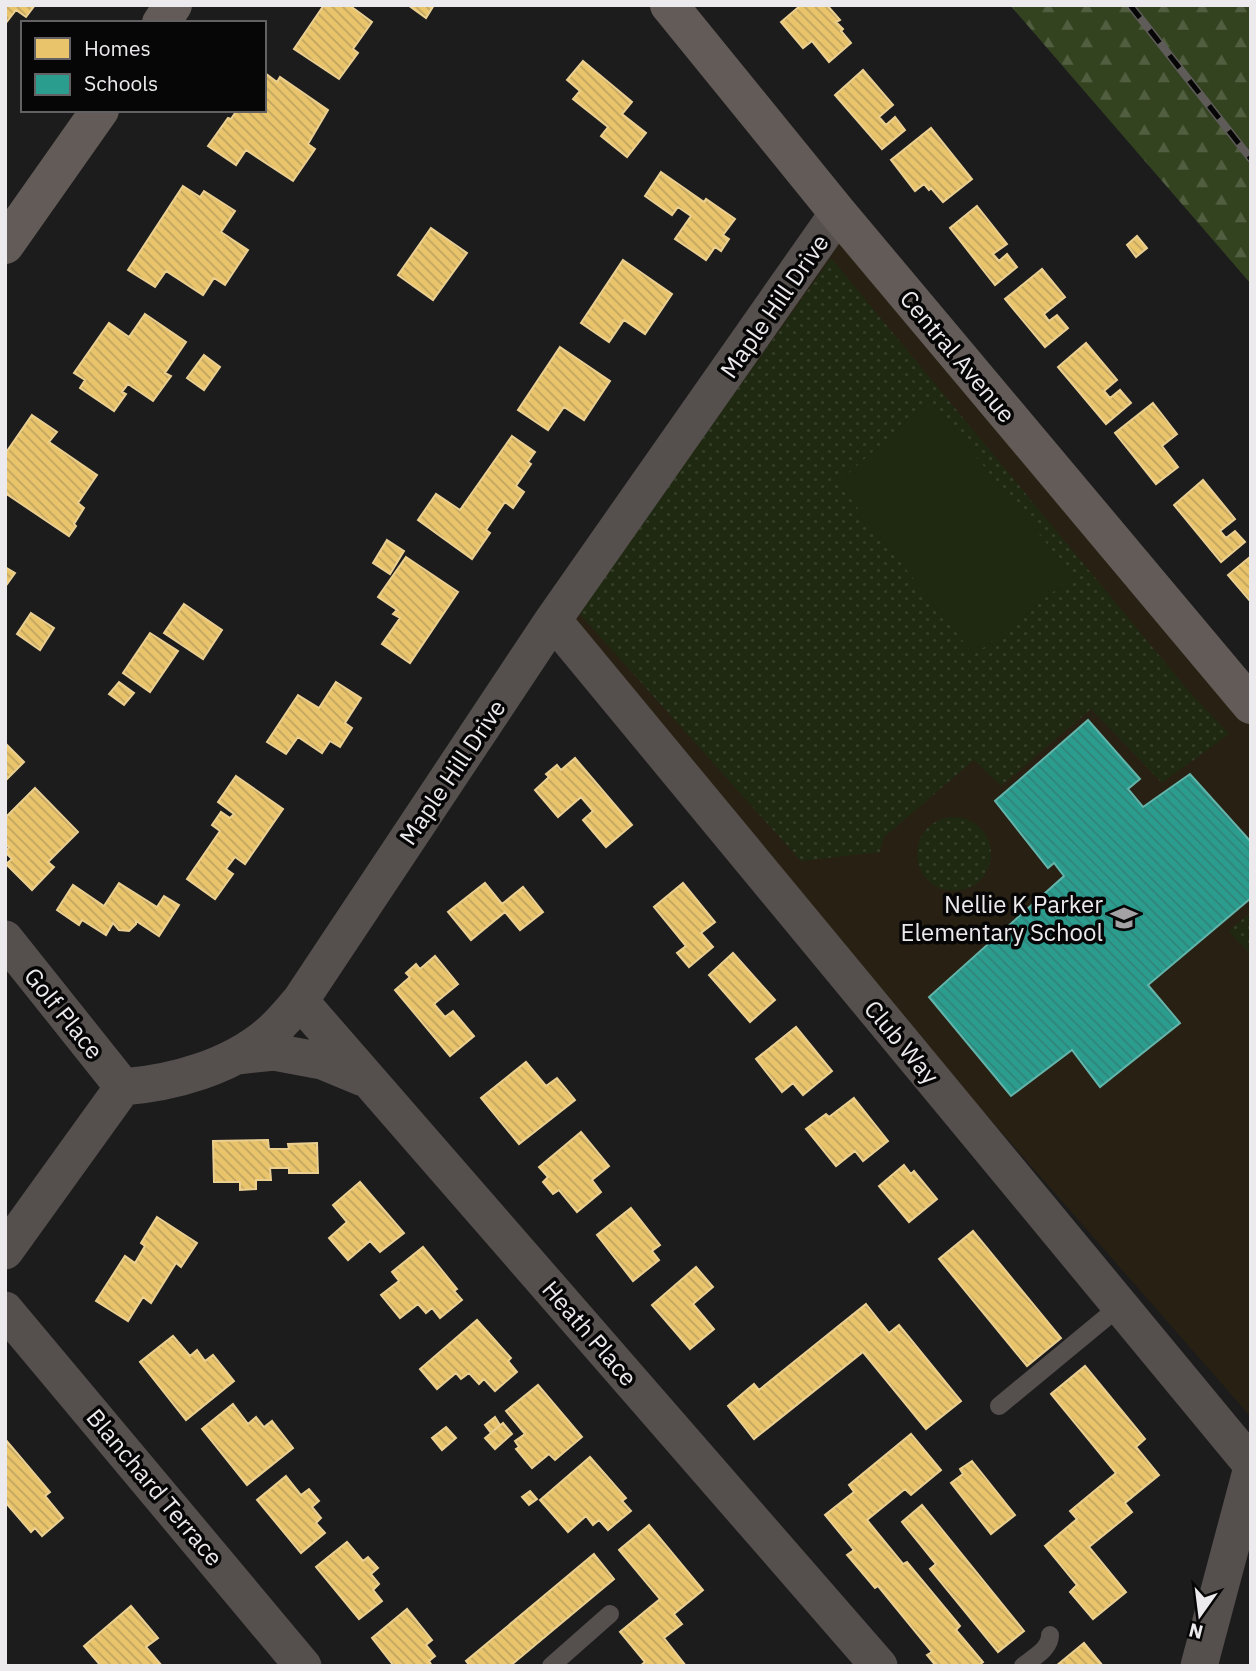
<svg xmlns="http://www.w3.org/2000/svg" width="1256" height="1671" font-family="'IBM Plex Sans',sans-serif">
<defs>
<pattern id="grass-dots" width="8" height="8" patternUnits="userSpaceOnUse" patternTransform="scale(1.75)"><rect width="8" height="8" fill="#1f2811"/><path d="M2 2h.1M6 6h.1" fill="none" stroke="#353d28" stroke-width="1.8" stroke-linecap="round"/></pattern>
<pattern id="forest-firs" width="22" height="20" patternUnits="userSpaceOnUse" patternTransform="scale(1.75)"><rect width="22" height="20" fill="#33431f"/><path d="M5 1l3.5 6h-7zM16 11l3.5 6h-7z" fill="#515e40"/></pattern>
<pattern id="homes-back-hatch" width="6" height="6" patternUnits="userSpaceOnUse" patternTransform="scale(1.75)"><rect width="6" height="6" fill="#e9c46a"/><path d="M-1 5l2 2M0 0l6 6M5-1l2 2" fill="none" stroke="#c0a461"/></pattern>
<pattern id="schools-back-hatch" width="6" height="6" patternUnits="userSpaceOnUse" patternTransform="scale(1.75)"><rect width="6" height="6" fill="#2a9d8f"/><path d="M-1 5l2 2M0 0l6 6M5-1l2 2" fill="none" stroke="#338379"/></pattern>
</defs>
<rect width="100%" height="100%" fill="#1d1c1d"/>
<!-- education -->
<path fill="#282113" d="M 838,213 L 1251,705 L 1251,1417 L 553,620 Z"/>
<!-- grass -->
<path fill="url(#grass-dots)" d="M 831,258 L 1186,688 L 1229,734 L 1162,783 L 1091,709 L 1001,786 L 974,760 L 884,837 L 880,852 L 801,861 L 578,612 Z
M917 854a37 37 0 1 1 74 0a37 37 0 1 1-74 0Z
M 1251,912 L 1251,955 L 1229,931 Z"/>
<!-- forest -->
<path fill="url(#forest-firs)" d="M 1010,5 L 1251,5 L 1251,284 Z"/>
<!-- pitch -->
<path fill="#1f2811" d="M 930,400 L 1073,576 L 974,655 L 838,483 Z"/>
<!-- homes -->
<path fill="url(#homes-back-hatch)" stroke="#eacf91" stroke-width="2" d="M 5,5 L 35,5 L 26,17 L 16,10 L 5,24 Z
M 324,5 L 349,5 L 372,22 L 353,49 L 358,53 L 339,79 L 294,49 Z
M 408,5 L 434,5 L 426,18 Z
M 801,5 L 827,5 L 840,20 L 836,22 L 843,29 L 841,31 L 851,43 L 829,62 L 812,41 L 803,48 L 781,22 Z
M 583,61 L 632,102 L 622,114 L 646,133 L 627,157 L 601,136 L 608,127 L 573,99 L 580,91 L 567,80 Z
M 863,70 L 893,105 L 879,117 L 886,125 L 895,117 L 905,130 L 882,149 L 835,95 Z
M 265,73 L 277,82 L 280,77 L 328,110 L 308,144 L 315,149 L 293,181 L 246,150 L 236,165 L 208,146 L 228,118 L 231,119 L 237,110 L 264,110 L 264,80 L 266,77 Z
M 931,128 L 972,179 L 943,202 L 931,188 L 929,190 L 924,184 L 915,191 L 891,160 Z
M 661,172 L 704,202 L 706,199 L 735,219 L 723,235 L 729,239 L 721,251 L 715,247 L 706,260 L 675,239 L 691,216 L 678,207 L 672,215 L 645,196 Z
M 183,186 L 200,197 L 204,191 L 235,211 L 221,232 L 248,250 L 225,285 L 214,278 L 203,295 L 166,271 L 155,287 L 128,270 Z
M 977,206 L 1007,244 L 993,254 L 999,261 L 1007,254 L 1017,267 L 995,285 L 950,228 Z
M 431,228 L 467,253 L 433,300 L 398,275 Z
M 1137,236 L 1147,248 L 1136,257 L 1127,245 Z
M 623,260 L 672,294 L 645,334 L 624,320 L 609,342 L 581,323 Z
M 1042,269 L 1065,297 L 1044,314 L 1049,321 L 1057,315 L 1068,328 L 1045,347 L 1005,299 Z
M 145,314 L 186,342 L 165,373 L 171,376 L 153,401 L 128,384 L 122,392 L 126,394 L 114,411 L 80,388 L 85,380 L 74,373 L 109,323 L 129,337 Z
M 1086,343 L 1117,380 L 1104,391 L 1110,398 L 1120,390 L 1131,403 L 1106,424 L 1058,367 Z
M 560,347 L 610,381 L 584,420 L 564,407 L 548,430 L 518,410 Z
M 204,355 L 220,367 L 204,390 L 187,378 Z
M 1153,403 L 1177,434 L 1162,446 L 1178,467 L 1156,484 L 1115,433 Z
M 32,415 L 57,432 L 49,442 L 97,475 L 78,503 L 84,508 L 74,524 L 76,526 L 69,536 L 5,493 L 5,454 Z
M 512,436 L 535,452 L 528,462 L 531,464 L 516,486 L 524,492 L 513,508 L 505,502 L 486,530 L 490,533 L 472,559 L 418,520 L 436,494 L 460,510 Z
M 1203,480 L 1235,519 L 1220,531 L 1226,538 L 1235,531 L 1245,542 L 1221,562 L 1174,505 Z
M 387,540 L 404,551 L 390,574 L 373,563 Z
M 1251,556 L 1251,602 L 1228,575 Z
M 406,557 L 458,592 L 410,663 L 382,644 L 400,618 L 393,614 L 397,610 L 378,597 Z
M 5,567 L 15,573 L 5,587 Z
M 184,604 L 222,630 L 203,659 L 164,633 Z
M 31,613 L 54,628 L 40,650 L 17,634 Z
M 150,633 L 178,651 L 150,692 L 123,673 Z
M 119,682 L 134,693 L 124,705 L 109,694 Z
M 336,682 L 361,698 L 345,723 L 352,728 L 340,747 L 330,741 L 322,753 L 298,737 L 286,754 L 267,742 L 298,695 L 319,708 Z
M 5,743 L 24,762 L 5,781 Z
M 575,758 L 632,825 L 606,847 L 583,820 L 593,811 L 581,797 L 558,817 L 535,790 L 549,777 L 546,774 L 557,765 L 561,770 Z
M 236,776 L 283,809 L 245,864 L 235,857 L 226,869 L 233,874 L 215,899 L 187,879 L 220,831 L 212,825 L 221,812 L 230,818 L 234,814 L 218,802 Z
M 35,788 L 78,832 L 48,862 L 54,867 L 32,890 L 6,864 L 12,859 L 5,852 L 9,847 L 5,844 L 5,818 Z
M 119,883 L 157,907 L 164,896 L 179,905 L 159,936 L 136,921 L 136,924 L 129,931 L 119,930 L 113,923 L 106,935 L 82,920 L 79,925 L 57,910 L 73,885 L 104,906 Z
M 485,883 L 502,904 L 523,887 L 543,912 L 520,930 L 505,912 L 471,940 L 448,912 Z
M 683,883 L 715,922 L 701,933 L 713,947 L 689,967 L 677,953 L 686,946 L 654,907 Z
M 733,953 L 775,1000 L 750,1022 L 709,975 Z
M 435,956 L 458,984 L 434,1004 L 445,1017 L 453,1011 L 474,1036 L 450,1056 L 395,990 L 410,977 L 406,973 L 416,964 L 420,969 Z
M 796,1027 L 832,1071 L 803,1095 L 793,1083 L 782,1092 L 756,1059 Z
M 526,1062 L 546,1086 L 557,1078 L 575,1100 L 519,1144 L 481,1098 Z
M 854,1098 L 888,1141 L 863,1161 L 855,1151 L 836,1166 L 806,1129 L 826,1114 L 829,1117 Z
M 581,1132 L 609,1166 L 592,1180 L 601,1192 L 577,1212 L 559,1190 L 553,1194 L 543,1182 L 548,1177 L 539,1167 Z
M 268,1140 L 269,1149 L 289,1149 L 288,1144 L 317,1143 L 318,1173 L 289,1173 L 289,1168 L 270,1168 L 271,1180 L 256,1180 L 256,1189 L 240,1190 L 240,1182 L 214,1182 L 213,1141 Z
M 904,1165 L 911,1174 L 914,1171 L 937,1199 L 909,1222 L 879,1186 Z
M 360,1182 L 404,1233 L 380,1252 L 370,1241 L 348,1260 L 329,1238 L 347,1222 L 333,1205 Z
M 631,1208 L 660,1245 L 652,1251 L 659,1260 L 633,1281 L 597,1235 Z
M 157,1217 L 197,1243 L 181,1267 L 176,1263 L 151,1303 L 143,1297 L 128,1321 L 96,1301 L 125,1256 L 135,1263 L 145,1246 L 141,1243 Z
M 973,1231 L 1061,1338 L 1027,1366 L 939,1259 Z
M 423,1247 L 457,1289 L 454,1291 L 462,1300 L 440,1318 L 432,1308 L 426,1313 L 418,1304 L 400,1318 L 381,1295 L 399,1281 L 392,1272 Z
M 696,1267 L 713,1287 L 693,1304 L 714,1329 L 690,1349 L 652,1305 Z
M 866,1304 L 889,1333 L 899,1325 L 961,1401 L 926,1429 L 863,1352 L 754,1439 L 728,1406 L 754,1384 L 759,1390 Z
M 477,1320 L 511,1358 L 508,1361 L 517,1372 L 495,1391 L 484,1379 L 479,1384 L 469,1373 L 461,1379 L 456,1373 L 437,1389 L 420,1369 Z
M 173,1336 L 190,1356 L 197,1350 L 205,1361 L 213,1355 L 234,1381 L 186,1420 L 140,1362 Z
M 1085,1366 L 1145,1439 L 1136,1447 L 1159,1475 L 1125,1503 L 1132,1512 L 1089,1547 L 1126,1592 L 1093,1619 L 1070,1592 L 1077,1585 L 1045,1546 L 1077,1519 L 1070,1511 L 1116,1473 L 1051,1394 Z
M 538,1385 L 582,1437 L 555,1460 L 549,1454 L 532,1468 L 516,1449 L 519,1447 L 515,1441 L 525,1434 L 506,1411 Z
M 233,1404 L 248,1424 L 256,1417 L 264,1427 L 272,1421 L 293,1448 L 247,1485 L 202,1429 Z
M 495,1417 L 500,1425 L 491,1433 L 485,1425 Z
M 503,1423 L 512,1434 L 495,1449 L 485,1438 Z
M 446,1427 L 456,1438 L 442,1450 L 432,1438 Z
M 911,1434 L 941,1470 L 911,1495 L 905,1489 L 867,1520 L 903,1564 L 907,1562 L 960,1626 L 956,1630 L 983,1662 L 978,1666 L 936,1666 L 927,1655 L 932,1652 L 878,1586 L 875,1588 L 847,1555 L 854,1550 L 825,1515 L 854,1492 L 849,1485 Z
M 5,1439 L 50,1492 L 45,1496 L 63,1518 L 42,1536 L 35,1528 L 31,1532 L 5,1502 Z
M 590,1457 L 626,1498 L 622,1501 L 631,1511 L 608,1530 L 599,1520 L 593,1525 L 586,1516 L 568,1532 L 540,1500 Z
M 972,1461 L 1015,1515 L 991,1534 L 951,1483 L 963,1474 L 960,1469 Z
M 286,1476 L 301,1495 L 309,1489 L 319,1501 L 312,1507 L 321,1518 L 316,1523 L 325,1533 L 301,1553 L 257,1500 Z
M 530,1491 L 537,1499 L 529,1505 L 522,1497 Z
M 922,1505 L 1024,1631 L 998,1652 L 930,1569 L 936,1564 L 902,1522 Z
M 649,1525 L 703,1590 L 674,1614 L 682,1624 L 664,1638 L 686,1666 L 640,1666 L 645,1662 L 620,1632 L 660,1599 L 619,1550 Z
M 347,1542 L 363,1561 L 368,1557 L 378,1568 L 371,1574 L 379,1584 L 373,1590 L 382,1601 L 359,1619 L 316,1567 Z
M 594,1554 L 614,1579 L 510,1666 L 470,1666 L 466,1661 Z
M 131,1606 L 158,1638 L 146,1647 L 162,1666 L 101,1666 L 84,1646 Z
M 407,1609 L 432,1640 L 426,1645 L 435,1656 L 429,1661 L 432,1666 L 394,1666 L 372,1638 Z
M 1084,1643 L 1103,1666 L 1056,1666 Z"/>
<!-- schools -->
<path fill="url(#schools-back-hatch)" stroke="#64b4ab" stroke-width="2" d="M 1088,720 L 1140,779 L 1128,789 L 1143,807 L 1190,774 L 1251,842 L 1251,898 L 1148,985 L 1180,1023 L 1100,1087 L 1072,1050 L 1011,1096 L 929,997 L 1064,876 L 1054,863 L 1048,868 L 995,801 Z"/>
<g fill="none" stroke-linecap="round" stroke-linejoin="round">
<!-- lane -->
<path stroke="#554f4d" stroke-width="18" d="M 999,1406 L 1120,1306
M 551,1666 L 610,1614
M 1023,1666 C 1034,1657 1050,1649 1050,1635"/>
<!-- street -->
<path stroke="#554f4d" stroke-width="37" d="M 553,620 L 1251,1464
M 5,939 L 123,1087
M 300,1001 L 879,1666
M 237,1056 L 274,1052 L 322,1061 L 363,1078
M 5,1251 L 123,1087 C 173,1083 231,1067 270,1033 C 281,1024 291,1011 300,1001 L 553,620 L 838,213
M 5,1310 L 303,1666
M 1199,1666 L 1251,1471"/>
<!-- secondary -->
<path stroke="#635b57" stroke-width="38" d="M 669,5 L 838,213 L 1251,705
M 161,23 L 173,5
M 5,245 L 100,110"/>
<defs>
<path id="rail" d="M 1130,5 L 1251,159"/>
</defs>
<!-- rail casing -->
<use href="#rail" stroke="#5e5b59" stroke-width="8"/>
<!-- rail -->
<use href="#rail" stroke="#070607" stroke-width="5" stroke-dasharray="16" stroke-linecap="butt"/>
</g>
<!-- icons -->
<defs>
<symbol id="school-bare" viewBox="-9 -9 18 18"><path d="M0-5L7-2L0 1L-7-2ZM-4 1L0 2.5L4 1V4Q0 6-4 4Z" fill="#a4a2a4" stroke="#070607" stroke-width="2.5" paint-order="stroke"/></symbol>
</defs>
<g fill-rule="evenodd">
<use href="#school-bare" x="1105" y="899" width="38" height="38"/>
</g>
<g text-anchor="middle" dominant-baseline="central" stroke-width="7" stroke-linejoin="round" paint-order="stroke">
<!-- street labels -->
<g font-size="24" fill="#eceaec" stroke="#070607">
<text transform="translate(774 306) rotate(-55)">Maple Hill Drive</text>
<text transform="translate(958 356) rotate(50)">Central Avenue</text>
<text transform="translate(452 772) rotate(-56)">Maple Hill Drive</text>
<text transform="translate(64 1013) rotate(51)">Golf Place</text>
<text transform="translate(902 1042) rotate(50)">Club Way</text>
<text transform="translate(590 1333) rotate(49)">Heath Place</text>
<text transform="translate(155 1487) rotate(50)">Blanchard Terrace</text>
</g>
<!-- poi labels -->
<g font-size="24" fill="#eceaec" stroke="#070607" text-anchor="end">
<text x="1103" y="904">Nellie K Parker<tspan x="1103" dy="28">Elementary School</tspan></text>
</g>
</g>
<!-- border -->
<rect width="1256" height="1671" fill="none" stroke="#eceaec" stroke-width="14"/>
<!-- legend -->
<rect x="21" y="21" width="245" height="91" fill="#070607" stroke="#636163" stroke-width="2"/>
<rect x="35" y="38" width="35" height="21" fill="#e9c46a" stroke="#636163" stroke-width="2"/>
<text x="84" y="56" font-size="21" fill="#eceaec">Homes</text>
<rect x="35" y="74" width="35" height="21" fill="#2a9d8f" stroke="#636163" stroke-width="2"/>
<text x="84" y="91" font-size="21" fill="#eceaec">Schools</text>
<!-- north arrow -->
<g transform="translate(1200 1615) rotate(194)" stroke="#070607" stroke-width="5" paint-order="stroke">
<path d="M0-5L12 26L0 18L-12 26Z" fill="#eceaec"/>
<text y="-10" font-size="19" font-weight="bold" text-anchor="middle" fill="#eceaec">N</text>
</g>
</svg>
